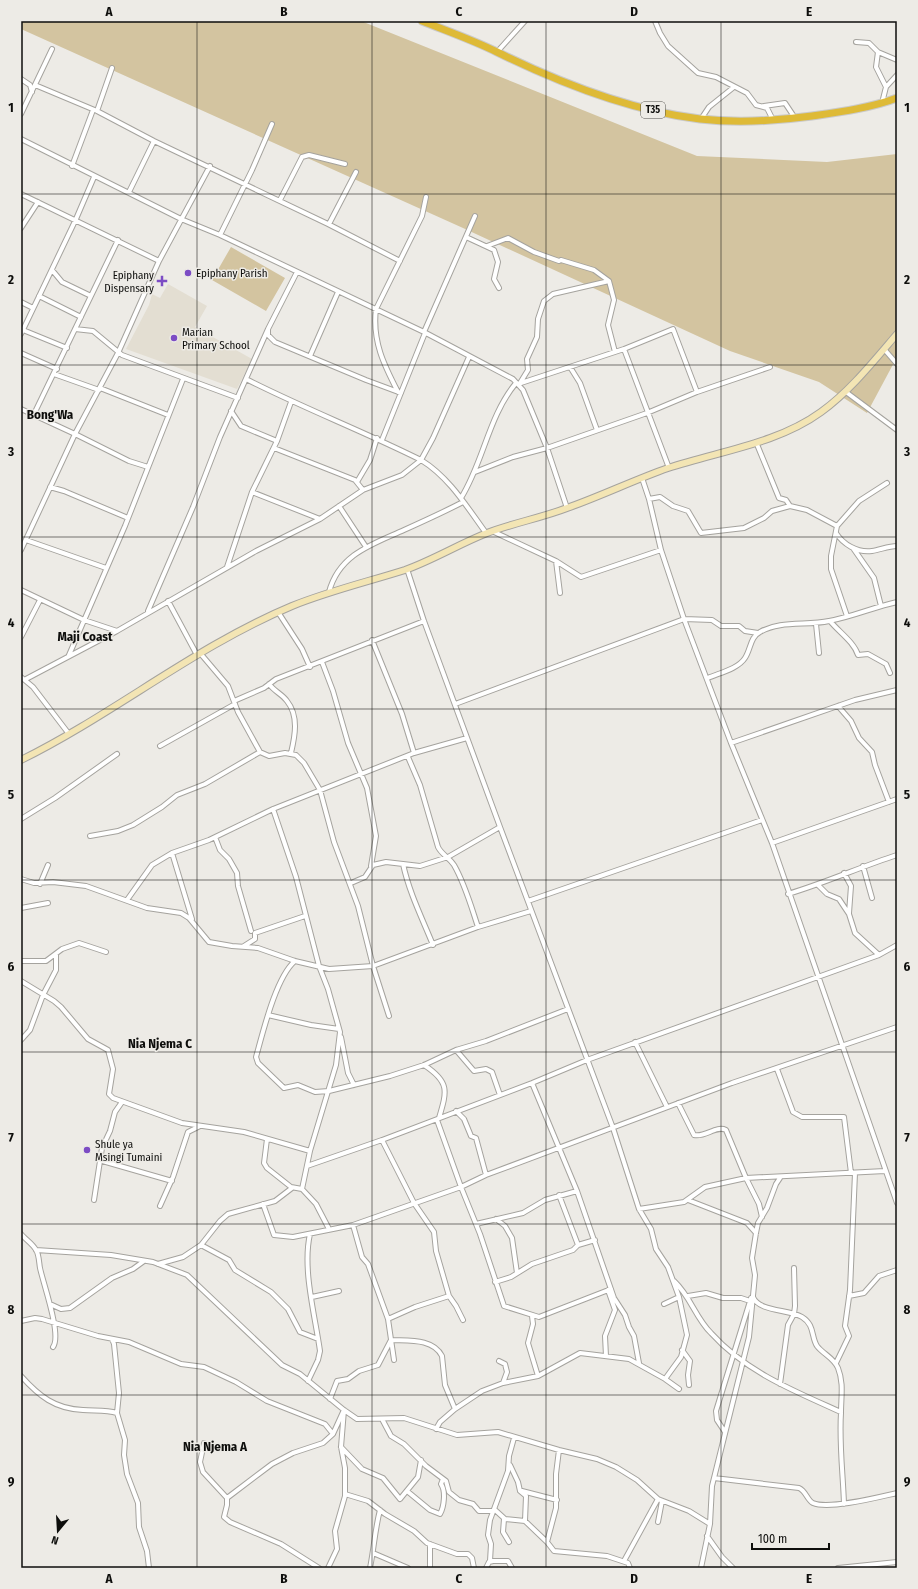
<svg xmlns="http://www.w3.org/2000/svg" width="918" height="1589" font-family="'Fira Sans Condensed',sans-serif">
<rect width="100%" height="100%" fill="#edebe6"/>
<!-- built -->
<path fill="#e3ded2" d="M 168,284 L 207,306 L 195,327 L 252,359 L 237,389 L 126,349 L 149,305 L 152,294 L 160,298 Z"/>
<!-- green -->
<path fill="#d3c4a0" d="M 21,21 L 361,21 L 697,156 L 827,162 L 897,154 L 897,357 L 867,413 L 819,382 L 730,351 L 463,228 L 21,29 Z
M 231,247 L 285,278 L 266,311 L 212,280 Z"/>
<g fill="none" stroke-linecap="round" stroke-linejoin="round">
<defs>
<path id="minor" d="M 655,21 L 660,33 L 668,46 L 698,73 L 716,77 L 747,93 L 756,105 L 767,108 L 773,120
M 856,42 L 869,43 L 878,52 L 897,60
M 497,52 L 525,21
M 878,52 L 876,67 L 886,87 L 882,103
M 21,79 L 30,85 L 32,92
M 35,85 L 97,111 L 154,141 L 328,224 L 400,261
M 886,87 L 897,75
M 764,106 L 785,103 L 795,118
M 97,111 L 112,68
M 21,114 L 52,49
M 701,119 L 709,107 L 734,87
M 21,139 L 181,219 L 220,235 L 424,332 L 513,379 L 523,390 L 547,448 L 567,508
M 72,166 L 93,110
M 129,192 L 154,141
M 21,194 L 159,261
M 280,200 L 302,157 L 309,155 L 345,164
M 329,224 L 356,172
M 21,228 L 38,202
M 220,235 L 252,170 L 272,124
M 466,237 L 494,250 L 498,262 L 494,279 L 499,288
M 487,246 L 508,238 L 534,252 L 559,261
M 561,260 L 594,270 L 609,281 L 614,300 L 608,325 L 615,352
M 52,270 L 62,282 L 91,296
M 39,296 L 81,317
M 21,302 L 33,308
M 75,329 L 93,331 L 122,355 L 238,398
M 23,330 L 67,348
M 268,330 L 268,335 L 275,342 L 366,380 L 401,393
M 424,332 L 475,216
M 21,334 L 76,219 L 94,177
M 624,349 L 669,468
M 884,349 L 897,364
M 21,353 L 57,369
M 310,356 L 338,292
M 570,367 L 580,383 L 597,430
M 54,374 L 99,390
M 246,379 C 303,408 363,431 421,460 L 433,438 L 469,357
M 520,383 L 528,370 L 527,359 L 537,337 L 538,319 L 544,301 L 553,294 L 609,281
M 518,384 L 624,349 L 673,329 L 697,392
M 100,388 L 168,415
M 398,392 C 384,365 372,341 376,309 L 422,216 L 426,197
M 846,392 L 897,430
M 21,409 L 75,434 L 129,461 L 148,467
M 231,411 L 241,426 L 277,441
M 34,414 L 118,240
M 382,440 L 425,333
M 756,442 L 779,498 L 786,500 L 790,506
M 274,448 L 355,480 L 363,490
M 475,472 L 513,457 L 547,448 L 647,413 L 697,392 L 770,367
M 642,478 L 649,499 L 661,550 L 684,619 L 731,743 L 772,843 L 897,1203
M 357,482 L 370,460 L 377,438
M 50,487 L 64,491 L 128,518
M 252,492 L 320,519
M 461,498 C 484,461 488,417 516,383
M 649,499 L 660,497 L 673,506 L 688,511 L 701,533 L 744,528 L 764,518 L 772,511 L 790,506 L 807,510 L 837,526
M 339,506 L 366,547
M 492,531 L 556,561 L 581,577 L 661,550
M 836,533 C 843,544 857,553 872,551 C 880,550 888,546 897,546
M 26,540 L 106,568
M 853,548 L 874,578 L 881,606
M 21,550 L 75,434 L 118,353 L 159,261 L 210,166
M 556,561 L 560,593
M 227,567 L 252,492 L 277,441 L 291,402
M 407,569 L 424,621 L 500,827 L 613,1128 L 639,1209 L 651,1229 L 656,1249 L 668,1267 L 679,1297 L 687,1335 L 681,1357 L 665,1379 L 629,1359 L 580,1353 L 538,1376 L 503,1383 L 482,1391 L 455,1409 L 440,1422 L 436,1429
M 21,590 L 84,620 L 117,631
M 329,592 C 339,554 373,544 404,530 C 424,521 444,512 463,502
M 168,601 L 197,655
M 148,611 L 193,507 L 220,437 L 268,329 L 297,272
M 278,612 L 302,649 L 310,667
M 847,616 L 831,569 L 831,556 L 837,526 L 859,501 L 887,483
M 830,621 C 839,632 854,642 858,655 L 868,654 L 886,664 L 890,673
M 816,624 L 819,653
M 21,637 L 40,600
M 372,640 L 402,714 L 414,753
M 200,653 L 228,686 L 238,712 L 260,752 L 269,756 L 285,753 L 296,755 L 304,763 L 320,790 L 334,842 L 358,906 L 373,966 L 389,1016
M 69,655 L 125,526 L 183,379
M 322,662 L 333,691 L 348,743 L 367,788 L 376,836 L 371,866
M 21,677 L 33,687 L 69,734
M 708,678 C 719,673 738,669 745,658 C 751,649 750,637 760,632 C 780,620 807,626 829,621 C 852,617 874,607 897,602
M 26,679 L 117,631 L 256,551 L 320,519 L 363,490 L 402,475 L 421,460 C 449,477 467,507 486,533
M 269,684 C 275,692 282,694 287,701 C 299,716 295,736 291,753
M 234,701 L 264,688 L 276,679 L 424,621
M 455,704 L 684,619 L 712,620 L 721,626 L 739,626 L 745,631 L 758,633
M 838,706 L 851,721 L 859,738 L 872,752 L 875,765 L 889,802
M 731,743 L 855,700 L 897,690
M 160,746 L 235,704
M 408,757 L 420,785 L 438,847 C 442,855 449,857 454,865 C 465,884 471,906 478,927
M 273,809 L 296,877 L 319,966 L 328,989 L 340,1032 L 336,1065 L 310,1151 L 302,1189
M 21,819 L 55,798 L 117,754
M 90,836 L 118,831 L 133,825 L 162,807 L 177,795 L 205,784 L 260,752
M 215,837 L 220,850 L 229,859 L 237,873 L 238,886 L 251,931
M 772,843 L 897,799
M 172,853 L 192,919
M 403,864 C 409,892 422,918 433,945
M 863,866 L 872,898
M 844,873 L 851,886 L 849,913
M 21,879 L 34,883 L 53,882 L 86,886 L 147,908 L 181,913 L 189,918 L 209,942 L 232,946 L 258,948 L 295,961 L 329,969 L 373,966 L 478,927 L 531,911
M 351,883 L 365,877 L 373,865 L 386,862 L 420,866 L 448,857 L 500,827
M 40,884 L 48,865
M 818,885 L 827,894 L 839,899 L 849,914 L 855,933 L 879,955
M 788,894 C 825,883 860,867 897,855
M 127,900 L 152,865 L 172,853 L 209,840 L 273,809 L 414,753 L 467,738
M 528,901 L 762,820
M 21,908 L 48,903
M 244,946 L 255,939 L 255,933 L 305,916
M 21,961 L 46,961 L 62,949 L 79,943 L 106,952
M 295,961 C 276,977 263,1032 256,1057 L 258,1063 L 284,1088 L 298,1085 L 315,1092 L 329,1091 L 390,1076 L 424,1065 L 456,1050 L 486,1041 L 568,1009
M 21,981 L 54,1001 L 61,1007 L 88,1039 L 108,1050 L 113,1069 L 109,1094 L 113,1098 L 182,1123 L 244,1132 L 310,1151
M 268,1015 L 311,1025 L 339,1029
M 341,1037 L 348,1073 L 354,1085
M 21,1040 L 30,1030 L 43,995 L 56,970 L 56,955
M 635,1042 L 667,1107
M 456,1050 L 474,1071 L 486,1069 L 492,1072 L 500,1095
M 424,1065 C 450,1082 447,1091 439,1118
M 777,1069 L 793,1112 L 802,1117 L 844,1117 L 851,1173
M 532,1083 L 577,1191 L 614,1298 L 625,1315 L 629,1327 L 634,1336 L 639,1363
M 678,1103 L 694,1135 C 705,1138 716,1125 726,1130 L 746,1178 L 759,1204 L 762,1217
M 456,1111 L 464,1119 L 471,1136 L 476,1138 L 486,1175
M 437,1120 L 461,1187 L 480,1234 L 504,1306 L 539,1317 L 611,1289
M 267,1139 L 264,1163 L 267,1168 L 291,1187 L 302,1189 L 316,1204 L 329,1229
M 382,1140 L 414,1203 L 434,1232 L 436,1251 L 449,1296 L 456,1306 L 463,1320
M 99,1160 L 172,1181
M 307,1166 L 382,1140 L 532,1083 L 587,1060 L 879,955 L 897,945
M 559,1195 L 578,1245
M 94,1200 L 102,1148 L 110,1131 L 115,1112 L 122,1102
M 688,1200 L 747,1223 L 756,1233
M 263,1204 L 274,1235 L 293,1237 L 353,1225 L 362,1257 L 368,1264 L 388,1319 L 394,1360
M 160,1206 L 173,1177 L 188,1132 L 200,1126
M 639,1209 L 684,1202 L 705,1187 L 746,1178 L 885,1171
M 496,1219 L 505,1226 L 512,1238 L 517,1273
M 476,1224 L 523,1213 L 545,1200 L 577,1191
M 353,1225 L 461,1187 L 486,1175 L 732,1083 L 897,1027
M 21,1234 C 25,1239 33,1244 36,1250 C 39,1254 39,1263 40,1268 C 43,1283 62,1335 53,1347
M 201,1245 L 229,1260 L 235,1270 L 271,1292 L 288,1309 L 300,1332 L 318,1339
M 36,1250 L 111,1255 L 153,1262 L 187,1275 L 282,1365 L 300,1374 L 344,1410 L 357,1419 L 404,1418 L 457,1435 L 498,1432 L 559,1450 L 597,1459 L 616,1467 L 637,1480 L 658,1499 L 689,1511 L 710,1524
M 158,1264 L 183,1257 L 201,1245 L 220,1221 L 228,1214 L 275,1201 L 292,1188
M 674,1281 C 691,1297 695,1317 711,1333 C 746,1372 794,1391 841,1412
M 495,1282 L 511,1277 L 532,1264 L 573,1250 L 578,1245 L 595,1240
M 688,1296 L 706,1293 L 723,1298 L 741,1298 L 750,1301
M 849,1296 L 864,1293 L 879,1276 L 897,1270
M 312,1297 L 339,1291
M 753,1297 C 759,1312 789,1309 802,1317 C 815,1325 811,1337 817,1346 C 823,1354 834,1358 838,1368 C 844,1383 841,1397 841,1413 C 839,1443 843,1474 844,1504
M 50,1304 L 61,1309 L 70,1308 L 112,1278 L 133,1269 L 144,1261
M 664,1304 L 679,1297
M 532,1316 L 533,1324 L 528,1343 L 538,1376
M 388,1319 L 415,1307 L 449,1296
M 21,1321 L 35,1318 L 42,1319 L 98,1336 L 129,1342 L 181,1364 L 204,1367 L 236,1382 L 267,1401 L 325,1424 L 333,1434
M 112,1339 L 114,1344 L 119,1393 L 117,1413 L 125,1440 L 124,1455 L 127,1474 L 138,1503 L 139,1527 L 147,1551 L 149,1568
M 391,1340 C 408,1341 433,1338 442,1356 L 445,1385 L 455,1409
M 682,1350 L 690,1361 L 688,1375 L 689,1385
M 606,1356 L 605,1336 L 615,1310 L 608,1290
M 499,1361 L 505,1364 L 507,1372 L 503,1383
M 836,1363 L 849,1336 L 845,1326 L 850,1290 L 855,1173
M 21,1376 C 39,1396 55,1409 83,1410 C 95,1411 106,1410 117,1413
M 665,1379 L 679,1389
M 308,1381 L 318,1360 L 320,1351 C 315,1315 302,1269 310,1234
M 780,1384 L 788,1325 L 794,1314 L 795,1306 L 794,1268
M 330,1399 L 337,1381 L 348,1379 L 359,1371 L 378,1365 L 391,1340
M 382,1419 L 391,1436 L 404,1444 L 426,1466 L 446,1481 L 449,1492 L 459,1500 L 473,1504 L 479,1511 L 493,1511
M 725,1432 L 717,1420 L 716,1411 L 751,1298
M 204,1443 L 200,1462 L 203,1472 L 227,1498 L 227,1505 L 224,1517 L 230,1522 L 281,1544 L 319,1568
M 341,1447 L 362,1469 L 383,1478 L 400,1499 L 418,1477 L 421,1460
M 510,1465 L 518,1482 L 520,1491 L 526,1496 L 525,1521
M 714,1478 L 799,1488 C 806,1491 807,1500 813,1503 C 829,1510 879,1497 897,1493
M 407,1491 L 430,1510 L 440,1514 C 444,1507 446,1491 441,1484 L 443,1479
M 522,1491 L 557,1500
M 345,1494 L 368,1501 L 385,1514 L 414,1531 L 427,1543 L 457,1554 L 468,1554 L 472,1558 L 474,1568
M 227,1498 L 272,1464 L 293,1453 L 323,1443 L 333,1434 L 343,1412
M 494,1509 L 505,1519 L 525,1521 L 547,1542 L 554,1551 L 607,1556 L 628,1563 L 630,1568
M 504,1519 L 503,1532 L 509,1542
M 658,1522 L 662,1501
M 707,1536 L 722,1557 L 733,1568
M 547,1542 L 556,1508 L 556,1474 L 559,1450
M 430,1544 L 430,1568
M 373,1553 L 408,1568
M 490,1561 L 491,1544 L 488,1535 L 490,1520 L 508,1471 L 509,1456 L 514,1438
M 624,1561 L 658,1499
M 328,1568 L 337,1549 L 335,1531 L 345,1496 L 345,1468 L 341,1447 L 344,1410
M 370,1568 C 374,1548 375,1529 380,1510
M 486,1568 L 489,1562 L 493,1561 L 508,1561 L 512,1568
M 701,1568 L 710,1524 L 712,1486 L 749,1337 L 755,1275 L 752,1258 L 756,1233 L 758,1223 L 767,1208 L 776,1184 L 780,1178
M 838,1568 L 897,1562"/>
<path id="secondary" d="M 21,760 C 114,714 196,646 292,606 C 329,591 367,582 405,570 C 433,560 459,544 487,533 C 513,523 541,518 567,508 C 601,496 634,480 668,468 C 719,451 777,444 821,412 C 850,391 873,362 897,334"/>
<path id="trunk" d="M 422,21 C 447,31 473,40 497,52 C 558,82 632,111 700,119 C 736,123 775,121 812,116 C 840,112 870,108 897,98"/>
</defs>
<!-- minor casing -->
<use href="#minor" stroke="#a5a39e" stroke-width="6"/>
<!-- secondary casing -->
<use href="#secondary" stroke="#a5a39e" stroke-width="8"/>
<!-- trunk casing -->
<use href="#trunk" stroke="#cacaca" stroke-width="9"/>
<!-- minor -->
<use href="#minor" stroke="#fff" stroke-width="4"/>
<!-- secondary -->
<use href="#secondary" stroke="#f3e5b4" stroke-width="6"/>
<!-- trunk -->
<use href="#trunk" stroke="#deba37" stroke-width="7"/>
</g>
<!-- grid -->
<path fill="none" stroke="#0e0e0c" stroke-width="1" stroke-opacity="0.55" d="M 197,21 L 197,1568M 372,21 L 372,1568M 546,21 L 546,1568M 721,21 L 721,1568M 21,194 L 897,194M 21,365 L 897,365M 21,537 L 897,537M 21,709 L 897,709M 21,880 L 897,880M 21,1052 L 897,1052M 21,1224 L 897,1224M 21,1395 L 897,1395"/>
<!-- markers -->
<g fill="#7c4cc4" stroke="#edebe6" stroke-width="1.5">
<circle cx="188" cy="273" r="4"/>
<path d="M160 275h4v4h4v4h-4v4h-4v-4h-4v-4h4z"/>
<circle cx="174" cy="338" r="4"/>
<circle cx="87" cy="1150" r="4"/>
</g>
<g text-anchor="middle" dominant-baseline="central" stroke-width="3" stroke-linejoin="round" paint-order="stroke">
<!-- shield labels -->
<rect fill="#edebe6" stroke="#51504d" stroke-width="1" x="641" y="102" width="24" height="16" rx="3"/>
<g font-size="10" font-weight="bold" fill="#0e0e0c">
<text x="653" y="110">T35</text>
</g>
<!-- poi labels -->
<g font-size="11" fill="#0e0e0c" stroke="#edebe6" text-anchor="start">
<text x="196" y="273">Epiphany Parish</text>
<text x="154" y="275" text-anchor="end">Epiphany<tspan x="154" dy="13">Dispensary</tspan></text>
<text x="182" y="332">Marian<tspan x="182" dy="13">Primary School</tspan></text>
<text x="95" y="1144">Shule ya<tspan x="95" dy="13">Msingi Tumaini</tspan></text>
</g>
<!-- quarter labels -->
<g font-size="13" font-weight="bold" fill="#0e0e0c" stroke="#edebe6">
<text x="50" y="414">Bong'Wa</text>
<text x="85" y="636">Maji Coast</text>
<text x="160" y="1043">Nia Njema C</text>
<text x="215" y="1446">Nia Njema A</text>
</g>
</g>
<!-- border -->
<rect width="918" height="1589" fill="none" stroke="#edebe6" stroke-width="44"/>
<!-- north arrow -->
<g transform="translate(58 1531) rotate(198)" stroke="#edebe6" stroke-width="3" paint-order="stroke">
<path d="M0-3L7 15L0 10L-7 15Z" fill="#0e0e0c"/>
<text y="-6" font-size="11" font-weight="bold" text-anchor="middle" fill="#0e0e0c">N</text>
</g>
<!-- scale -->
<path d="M752 1543v6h77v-6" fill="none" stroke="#0e0e0c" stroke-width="2"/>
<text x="758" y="1543" font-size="12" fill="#0e0e0c" stroke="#edebe6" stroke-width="3" paint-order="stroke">100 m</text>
<rect x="22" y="22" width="874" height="1545" fill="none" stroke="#0e0e0c" stroke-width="1.5"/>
<g font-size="13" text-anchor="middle" font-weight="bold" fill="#0e0e0c">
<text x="109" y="16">A</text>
<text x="284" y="16">B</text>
<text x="459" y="16">C</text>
<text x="634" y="16">D</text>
<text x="809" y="16">E</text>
<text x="11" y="112">1</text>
<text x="907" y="112">1</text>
<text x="11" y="284">2</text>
<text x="907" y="284">2</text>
<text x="11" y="456">3</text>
<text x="907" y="456">3</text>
<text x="11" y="627">4</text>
<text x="907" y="627">4</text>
<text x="11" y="799">5</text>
<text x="907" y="799">5</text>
<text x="11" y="971">6</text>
<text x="907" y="971">6</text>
<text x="11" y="1142">7</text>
<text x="907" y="1142">7</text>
<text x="11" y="1314">8</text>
<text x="907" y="1314">8</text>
<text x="11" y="1486">9</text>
<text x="907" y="1486">9</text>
<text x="109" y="1583">A</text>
<text x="284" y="1583">B</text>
<text x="459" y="1583">C</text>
<text x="634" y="1583">D</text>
<text x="809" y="1583">E</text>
</g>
</svg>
